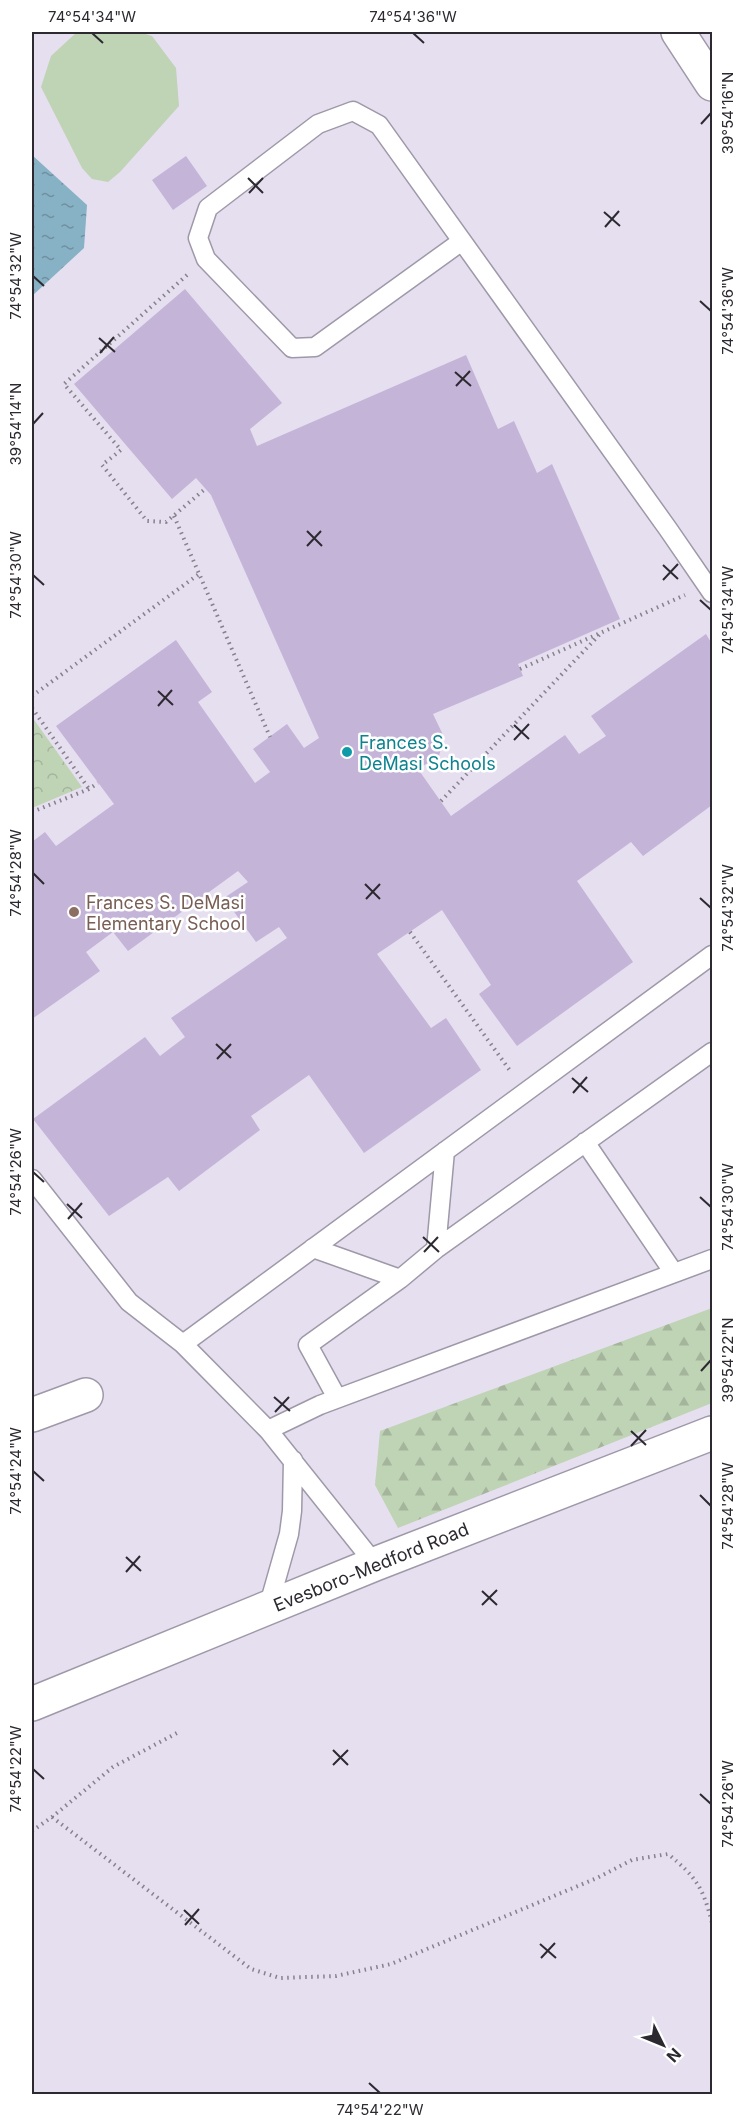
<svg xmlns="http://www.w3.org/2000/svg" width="744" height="2126" font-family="Inter,sans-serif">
<defs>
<pattern id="forest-firs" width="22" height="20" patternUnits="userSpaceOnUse" patternTransform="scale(1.5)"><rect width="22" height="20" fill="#bfd3b5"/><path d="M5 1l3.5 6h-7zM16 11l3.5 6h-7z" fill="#a4b59c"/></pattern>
<pattern id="park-crowns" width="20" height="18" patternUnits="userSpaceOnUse" patternTransform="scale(1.5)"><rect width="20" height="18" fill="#bfd3b5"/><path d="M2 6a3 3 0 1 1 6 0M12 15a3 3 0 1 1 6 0" fill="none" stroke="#a4b59c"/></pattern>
<pattern id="water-ripples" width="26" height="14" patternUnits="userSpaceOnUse" patternTransform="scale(1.5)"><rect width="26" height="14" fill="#87b1c4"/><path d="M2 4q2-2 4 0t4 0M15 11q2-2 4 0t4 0" fill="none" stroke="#6f90a0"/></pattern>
</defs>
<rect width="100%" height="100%" fill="#e6dff0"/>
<!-- grass -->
<path fill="#bfd3b5" d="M 77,32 L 139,32 L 152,36 L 176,68 L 179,106 L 120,172 L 108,182 L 92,179 L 82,168 L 41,87 L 51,56 Z"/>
<!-- forest -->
<path fill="url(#forest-firs)" d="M 712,1308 L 712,1403 L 398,1528 L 375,1485 L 380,1431 Z"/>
<!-- park -->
<path fill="url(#park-crowns)" d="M 32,717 L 82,787 L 32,808 Z"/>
<!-- water -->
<path fill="url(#water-ripples)" d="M 32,155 L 87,205 L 84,248 L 32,296 Z"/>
<!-- building -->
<path fill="#c4b4d8" d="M 186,156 L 207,186 L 173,210 L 152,180 Z
M 185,289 L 282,403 L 250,429 L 257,446 L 466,355 L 498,429 L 514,421 L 537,473 L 552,464 L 620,619 L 518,664 L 523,676 L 433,714 L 444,737 L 439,756 L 418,769 L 451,816 L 565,735 L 579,754 L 606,736 L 591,716 L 706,634 L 712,644 L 712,805 L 643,856 L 631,842 L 577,881 L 633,962 L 517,1046 L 479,994 L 491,985 L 442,910 L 377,954 L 431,1028 L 446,1018 L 481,1070 L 364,1153 L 309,1075 L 251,1116 L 260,1130 L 179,1191 L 168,1177 L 109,1216 L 33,1119 L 145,1037 L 160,1056 L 185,1037 L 171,1018 L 287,938 L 279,927 L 256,942 L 224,898 L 248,882 L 238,871 L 128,951 L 113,932 L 86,952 L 100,971 L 32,1019 L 32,842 L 45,832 L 56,846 L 114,804 L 56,726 L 176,640 L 212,692 L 198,702 L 255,783 L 270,772 L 253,749 L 287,724 L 304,748 L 319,738 L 211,495 L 196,478 L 172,499 L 74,384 Z"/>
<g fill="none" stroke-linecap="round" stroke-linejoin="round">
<defs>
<path id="lane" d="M 462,241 L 315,347 L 292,348 L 206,259 L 198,238 L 208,208 L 318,124 L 353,111 L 379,125 L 668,529 L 712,593
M 585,1142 L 674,1273
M 32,1179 L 129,1302 L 183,1344 L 268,1430 L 375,1564
M 313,1248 L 400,1279
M 436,1249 L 445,1151
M 183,1344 L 712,955
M 337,1398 L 308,1345 L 400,1279 L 436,1249 L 712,1052
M 268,1430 L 320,1405 L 712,1259
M 268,1608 L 289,1534 L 292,1511 L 293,1460"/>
<path id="street" d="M 678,32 L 712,84
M 32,1415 L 86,1395"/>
<path id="secondary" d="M 32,1704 L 375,1564 L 712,1433"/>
</defs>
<!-- lane casing -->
<use href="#lane" stroke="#9f98a8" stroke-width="21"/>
<!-- street casing -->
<use href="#street" stroke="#9f98a8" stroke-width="36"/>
<!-- secondary casing -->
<use href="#secondary" stroke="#9f98a8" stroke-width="36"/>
<!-- path -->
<path stroke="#86818d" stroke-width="4" stroke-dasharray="1.5 4.5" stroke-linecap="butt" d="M 187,275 L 64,384 L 121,450 L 102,465 L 147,521 L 166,522 L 205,489
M 174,516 L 270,737
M 520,669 L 685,595
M 32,696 L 199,574
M 32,708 L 89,789
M 441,801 L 602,632
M 32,812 L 89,789 L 98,783
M 410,932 L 511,1072
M 52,1817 L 251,1969 L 280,1978 L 336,1976 L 391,1964 L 597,1878 L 632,1860 L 668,1854 C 696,1877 703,1887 712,1923
M 32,1831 L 52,1817 L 113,1767 L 177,1733"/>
<!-- lane -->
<use href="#lane" stroke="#fff" stroke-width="18"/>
<!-- street -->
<use href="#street" stroke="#fff" stroke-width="33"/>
<!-- secondary -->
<use href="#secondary" stroke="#fff" stroke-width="33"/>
</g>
<!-- ticks -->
<path fill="none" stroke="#2c2930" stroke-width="2" d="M 92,33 L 103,43M 413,33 L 424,43M 701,124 L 711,113M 248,178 L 263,193M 249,193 L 263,178M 604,212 L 620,226M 605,227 L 619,211M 33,276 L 44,286M 700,301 L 711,311M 99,338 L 115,352M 100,353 L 114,337M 455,372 L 471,386M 456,386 L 470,371M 33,424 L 43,413M 307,531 L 322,546M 307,546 L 321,531M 663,565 L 678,579M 33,575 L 44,585M 663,580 L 678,564M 700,600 L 711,610M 158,691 L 173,705M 158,706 L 172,690M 514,725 L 529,739M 514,740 L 529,724M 33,873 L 44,884M 365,884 L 380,899M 700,898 L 711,908M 366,899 L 380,884M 216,1044 L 231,1058M 217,1059 L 231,1044M 572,1078 L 588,1092M 573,1093 L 587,1077M 33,1172 L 44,1182M 700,1197 L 711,1207M 67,1204 L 82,1218M 68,1219 L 82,1203M 423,1237 L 439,1252M 424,1252 L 438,1237M 701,1371 L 711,1360M 274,1397 L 290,1411M 275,1412 L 289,1397M 631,1431 L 646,1445M 631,1446 L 646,1430M 33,1471 L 44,1481M 700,1495 L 711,1506M 126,1557 L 141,1571M 126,1572 L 140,1556M 482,1591 L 497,1605M 482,1605 L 497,1590M 333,1750 L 348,1765M 333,1765 L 348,1750M 33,1769 L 44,1779M 700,1794 L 711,1804M 184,1910 L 199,1924M 185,1925 L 199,1909M 540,1944 L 556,1958M 541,1958 L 555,1943M 369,2083 L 380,2093"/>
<!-- markers -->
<circle fill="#0f9aa8" stroke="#fff" stroke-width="2" cx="347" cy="752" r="6"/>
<circle fill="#8d6e63" stroke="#fff" stroke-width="2" cx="74" cy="912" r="6"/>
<g text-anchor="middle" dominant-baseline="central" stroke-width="5" stroke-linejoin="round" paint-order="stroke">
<!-- culture labels -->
<g font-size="18" fill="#0d838f" stroke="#fff" text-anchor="start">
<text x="359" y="742">Frances S.<tspan x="359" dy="21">DeMasi Schools</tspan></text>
</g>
<!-- education labels -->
<g font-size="18" fill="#785e54" stroke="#fff" text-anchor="start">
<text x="86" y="902">Frances S. DeMasi<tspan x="86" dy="21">Elementary School</tspan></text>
</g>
<!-- street labels -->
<g font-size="18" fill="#2c2930" stroke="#fff">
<text transform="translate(371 1567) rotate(-22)">Evesboro-Medford Road</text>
</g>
</g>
<!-- border -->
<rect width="744" height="2126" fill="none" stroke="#ffffff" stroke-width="66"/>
<!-- north arrow -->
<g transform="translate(663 2045) rotate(133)" stroke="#ffffff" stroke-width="4.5" paint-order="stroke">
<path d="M0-4.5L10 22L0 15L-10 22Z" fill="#2c2930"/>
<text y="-9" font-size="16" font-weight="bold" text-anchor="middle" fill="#2c2930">N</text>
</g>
<rect x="33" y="33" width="678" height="2060" fill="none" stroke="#2c2930" stroke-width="2"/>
<g font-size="15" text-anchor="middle" fill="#2c2930">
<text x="92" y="22">74°54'34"W</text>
<text x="413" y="22">74°54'36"W</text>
<text transform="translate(728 113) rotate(-90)" y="5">39°54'16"N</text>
<text transform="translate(16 276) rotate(-90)" y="5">74°54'32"W</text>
<text transform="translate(728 311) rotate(-90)" y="5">74°54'36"W</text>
<text transform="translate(16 424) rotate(-90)" y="5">39°54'14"N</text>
<text transform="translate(16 575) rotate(-90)" y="5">74°54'30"W</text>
<text transform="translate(728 610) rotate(-90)" y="5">74°54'34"W</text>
<text transform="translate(16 873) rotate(-90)" y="5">74°54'28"W</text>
<text transform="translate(728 908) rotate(-90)" y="5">74°54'32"W</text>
<text transform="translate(16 1172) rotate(-90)" y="5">74°54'26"W</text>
<text transform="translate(728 1207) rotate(-90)" y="5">74°54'30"W</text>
<text transform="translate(728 1360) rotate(-90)" y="5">39°54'22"N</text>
<text transform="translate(16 1471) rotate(-90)" y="5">74°54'24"W</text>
<text transform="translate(728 1506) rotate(-90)" y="5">74°54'28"W</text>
<text transform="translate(16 1769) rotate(-90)" y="5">74°54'22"W</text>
<text transform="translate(728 1804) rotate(-90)" y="5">74°54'26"W</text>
<text x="380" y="2115">74°54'22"W</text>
</g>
</svg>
